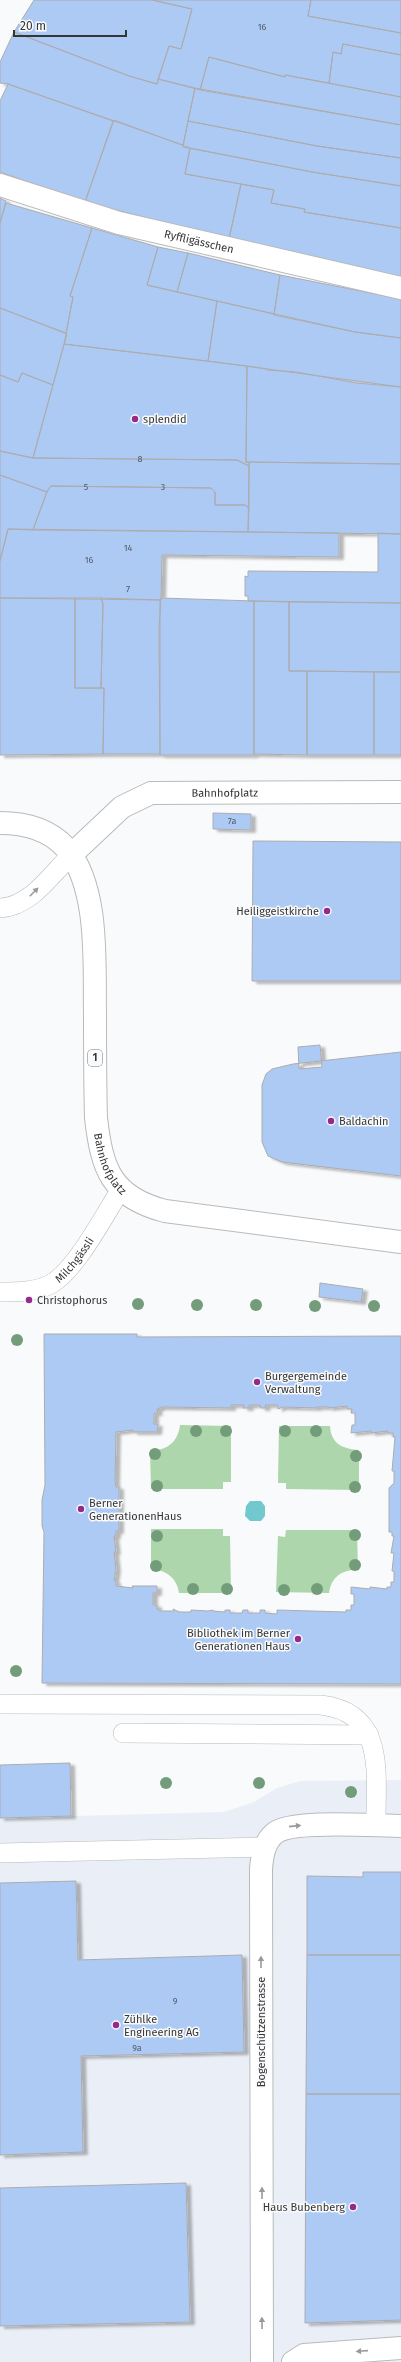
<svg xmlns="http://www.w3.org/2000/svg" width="401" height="2362" font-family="'Fira Sans',sans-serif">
<defs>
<filter id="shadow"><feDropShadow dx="4.5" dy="2.5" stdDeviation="1" flood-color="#0004"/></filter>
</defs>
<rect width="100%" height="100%" fill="#f9fafb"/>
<!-- built -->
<path fill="#eaeff7" d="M 401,1780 L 401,2362 L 0,2362 L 0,1818 L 224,1812 L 254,1802 L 277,1788 L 300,1781 Z"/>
<!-- green -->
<path fill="#add6ac" d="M 180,1425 L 231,1426 L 231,1482 L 223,1482 L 223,1489 L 151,1489 L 150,1450 C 167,1451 178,1442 180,1425 Z
M 279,1426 L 330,1426 C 331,1444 343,1449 359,1450 L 359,1490 L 286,1489 L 286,1483 L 278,1483 Z
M 151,1529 L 223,1529 L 223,1536 L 230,1536 L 231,1593 L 179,1593 C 177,1578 166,1570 151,1569 Z
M 286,1530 L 357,1530 L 358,1570 C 342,1569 331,1577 329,1593 L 276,1592 L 278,1536 L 285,1537 Z"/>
<!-- water -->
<path fill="#71c9cf" d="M 250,1501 L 261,1501 L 265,1506 L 265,1516 L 261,1521 L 250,1521 L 245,1516 L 246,1506 Z"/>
<!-- building -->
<path fill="#adcaf5" stroke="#acacae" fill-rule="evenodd" filter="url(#shadow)" d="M 34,0 L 152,0 L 192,9 L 181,49 L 169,46 L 157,84 L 129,76 L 14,32 Z
M 152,0 L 311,0 L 308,16 L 401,33 L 401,55 L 343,44 L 341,54 L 333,52 L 329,83 L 285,75 L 285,77 L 209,57 L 200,90 L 158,79 L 169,46 L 181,49 L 192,9 Z
M 311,0 L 401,0 L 401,33 L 308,16 Z
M 14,32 L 129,76 L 157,84 L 158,79 L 195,88 L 183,145 L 8,84 L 0,83 L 0,62 Z
M 343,44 L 401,55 L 401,97 L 329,83 L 333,52 L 341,54 Z
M 209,57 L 285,77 L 285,75 L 401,97 L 401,125 L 200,90 Z
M 8,84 L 113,121 L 85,202 L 0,172 L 0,101 Z
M 195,88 L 401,125 L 401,158 L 317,146 L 188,121 Z
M 114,120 L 190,148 L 185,174 L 241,184 L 229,239 L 85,202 Z
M 188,121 L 317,146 L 401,158 L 401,186 L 312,172 L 183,147 Z
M 190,148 L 312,172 L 401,186 L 401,228 L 304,212 L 305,209 L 271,203 L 274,190 L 185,174 Z
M 241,184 L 274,190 L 271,203 L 305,209 L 304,212 L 401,228 L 401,277 L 229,239 Z
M 0,198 L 6,201 L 0,223 Z
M 6,203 L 92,228 L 70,296 L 73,297 L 66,333 L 0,308 L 0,223 Z
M 92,228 L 158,247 L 147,285 L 217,301 L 208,361 L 64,344 L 73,297 L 70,296 Z
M 158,247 L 188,253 L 177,292 L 147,285 Z
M 188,253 L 280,275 L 274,314 L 177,292 Z
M 280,275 L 401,299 L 401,338 L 355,332 L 274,315 Z
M 217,301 L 355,332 L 401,338 L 401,387 L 208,361 Z
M 0,308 L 67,334 L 53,385 L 22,373 L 18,382 L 0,375 Z
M 64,344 L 247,366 L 246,462 L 249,462 L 249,466 L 237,460 L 33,458 Z
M 247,366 L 267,369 L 267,370 L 296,372 L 357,383 L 401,387 L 401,464 L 246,462 Z
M 22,373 L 53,385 L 33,458 L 0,451 L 0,375 L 18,382 Z
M 0,451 L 33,458 L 237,460 L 249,466 L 249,508 L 245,505 L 215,505 L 215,492 L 211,488 L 51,486 L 47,492 L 0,475 Z
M 249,462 L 401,464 L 401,534 L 248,532 Z
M 0,475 L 47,492 L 33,530 L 8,529 L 0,561 Z
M 51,486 L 211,488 L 215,492 L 215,505 L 245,505 L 249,508 L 248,532 L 33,530 L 47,491 Z
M 8,529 L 339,533 L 339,557 L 162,555 L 161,600 L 0,598 L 0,561 Z
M 378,533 L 401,534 L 401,603 L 248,601 L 248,596 L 245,596 L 245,576 L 248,577 L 248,571 L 378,572 Z
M 0,598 L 75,598 L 75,688 L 104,688 L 103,754 L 0,755 Z
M 75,598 L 101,598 L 103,604 L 101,688 L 75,688 Z
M 101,598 L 160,600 L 160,754 L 103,754 L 104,688 L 101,688 L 103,604 Z
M 161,598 L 254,601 L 254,755 L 160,755 L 159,628 Z
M 254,601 L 289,602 L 289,671 L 307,671 L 307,755 L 254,754 Z
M 289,602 L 401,603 L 401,672 L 289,671 Z
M 307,671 L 374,672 L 374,755 L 307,755 Z
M 374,672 L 401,672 L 401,755 L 374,755 Z
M 213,813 L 251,814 L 251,830 L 213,829 Z
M 253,841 L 401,842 L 401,981 L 252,981 Z
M 320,1045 L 322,1067 L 299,1069 L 298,1047 Z
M 401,1052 L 401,1176 L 282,1162 L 268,1156 L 262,1142 L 262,1085 L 266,1074 L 272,1069 L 293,1064 Z
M 320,1283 L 363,1289 L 361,1302 L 319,1297 Z
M 44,1334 L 137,1334 L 137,1337 L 401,1336 L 401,1684 L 42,1683 L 44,1532 L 42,1526 L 42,1500 L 45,1485 ZM 231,1405 L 244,1405 L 243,1408 L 249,1408 L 249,1405 L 260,1405 L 261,1408 L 266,1408 L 265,1405 L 278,1405 L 278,1409 L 283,1407 L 317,1408 L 317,1407 L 329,1407 L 329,1408 L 347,1406 L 347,1409 L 352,1409 L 351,1413 L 355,1413 L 355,1425 L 352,1425 L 351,1433 L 371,1431 L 371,1433 L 388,1431 L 387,1433 L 393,1433 L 393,1437 L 395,1437 L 392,1471 L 394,1471 L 394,1483 L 389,1488 L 389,1532 L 392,1532 L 392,1536 L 394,1536 L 391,1553 L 394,1553 L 392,1571 L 394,1571 L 394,1582 L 391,1582 L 391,1587 L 387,1587 L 387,1589 L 370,1587 L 370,1589 L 351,1587 L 351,1594 L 354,1594 L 354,1605 L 351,1605 L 351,1610 L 346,1610 L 346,1612 L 277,1610 L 277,1614 L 265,1613 L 265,1610 L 260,1610 L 260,1613 L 248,1613 L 248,1610 L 243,1610 L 242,1613 L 230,1613 L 230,1610 L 225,1610 L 225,1612 L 213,1611 L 213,1610 L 208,1611 L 191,1610 L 191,1612 L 179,1612 L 173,1609 L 174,1611 L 161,1611 L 157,1609 L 157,1605 L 153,1605 L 153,1593 L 157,1593 L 157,1586 L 132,1586 L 133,1588 L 116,1586 L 116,1581 L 114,1581 L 116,1569 L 114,1552 L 116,1552 L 114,1536 L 116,1536 L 116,1531 L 119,1531 L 119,1487 L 116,1487 L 115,1482 L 116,1432 L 133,1430 L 133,1432 L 157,1432 L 158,1424 L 154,1424 L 154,1413 L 158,1413 L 157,1409 L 162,1407 L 231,1408 Z
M 70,1763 L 71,1816 L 0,1818 L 0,1765 Z
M 363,1872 L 401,1872 L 401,1955 L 307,1955 L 307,1876 L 363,1877 Z
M 76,1881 L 78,1960 L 242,1955 L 244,2052 L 81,2056 L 83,2152 L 0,2155 L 0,1883 Z
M 307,1955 L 401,1955 L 401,2094 L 306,2094 Z
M 306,2094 L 401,2094 L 401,2320 L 305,2323 Z
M 186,2183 L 190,2322 L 0,2326 L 0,2188 Z"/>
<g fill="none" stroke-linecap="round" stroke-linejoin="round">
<defs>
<g id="lane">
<path d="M 0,908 C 30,907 51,875 71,855"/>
<path id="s1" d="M 0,1292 C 17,1292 36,1292 51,1284 C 76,1270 105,1214 121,1189"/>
<path d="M 0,1704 L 321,1705 C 388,1713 375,1776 376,1826"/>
<path d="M 123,1733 L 369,1735"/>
<path d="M 0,1853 L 265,1847"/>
</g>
<g id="street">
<path id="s2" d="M 0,185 L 119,223 L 401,288"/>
<path id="s3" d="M 71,855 L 122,807 L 151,793 L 401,792"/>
<path d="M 262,2362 L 261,1869 C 262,1856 264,1842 275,1833 C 293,1819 375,1826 401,1826"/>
</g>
<path id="secondary" d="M 293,2362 L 304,2355 L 401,2348"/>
<g id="primary">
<path id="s4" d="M 0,823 C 24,823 49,829 66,848 C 100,887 94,966 95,1015 C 95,1049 95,1084 96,1118 C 102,1169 111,1197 165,1211 L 401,1242"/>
</g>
</defs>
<!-- lane casing -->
<use href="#lane" stroke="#b9babb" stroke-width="20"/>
<!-- street casing -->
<use href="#street" stroke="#b9babb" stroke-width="24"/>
<!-- secondary casing -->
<use href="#secondary" stroke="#b9babb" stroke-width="24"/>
<!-- primary casing -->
<use href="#primary" stroke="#b9babb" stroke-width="24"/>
<!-- lane -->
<use href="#lane" stroke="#fff" stroke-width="19"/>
<!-- street -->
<use href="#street" stroke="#fff" stroke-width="22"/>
<!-- secondary -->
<use href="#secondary" stroke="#fff" stroke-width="22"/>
<!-- primary -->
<use href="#primary" stroke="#fff" stroke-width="22"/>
</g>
<!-- trees -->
<g fill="#739c7a">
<circle cx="138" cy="1304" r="6"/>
<circle cx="197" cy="1305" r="6"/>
<circle cx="256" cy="1305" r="6"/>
<circle cx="315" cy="1306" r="6"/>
<circle cx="374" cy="1306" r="6"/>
<circle cx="17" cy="1340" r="6"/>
<circle cx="196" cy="1431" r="6"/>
<circle cx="226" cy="1431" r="6"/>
<circle cx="285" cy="1431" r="6"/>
<circle cx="316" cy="1431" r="6"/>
<circle cx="155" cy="1454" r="6"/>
<circle cx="356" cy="1456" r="6"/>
<circle cx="157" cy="1486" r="6"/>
<circle cx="355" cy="1487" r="6"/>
<circle cx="355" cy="1535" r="6"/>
<circle cx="157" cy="1536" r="6"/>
<circle cx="355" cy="1565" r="6"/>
<circle cx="156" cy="1566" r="6"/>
<circle cx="193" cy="1589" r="6"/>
<circle cx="227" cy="1589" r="6"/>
<circle cx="317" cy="1589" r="6"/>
<circle cx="284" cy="1590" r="6"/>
<circle cx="16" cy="1671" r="6"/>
<circle cx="166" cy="1783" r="6"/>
<circle cx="259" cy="1783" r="6"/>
<circle cx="351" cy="1792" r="6"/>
</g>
<!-- one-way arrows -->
<defs><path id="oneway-solid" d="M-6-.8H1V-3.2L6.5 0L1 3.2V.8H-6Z"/></defs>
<g fill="#9a9a9a">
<use href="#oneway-solid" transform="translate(34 892) rotate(-45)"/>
<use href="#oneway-solid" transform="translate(295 1826) rotate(-6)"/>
<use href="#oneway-solid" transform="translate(261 1962) rotate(-90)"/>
<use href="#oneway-solid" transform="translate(262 2193) rotate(-90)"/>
<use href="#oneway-solid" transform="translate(262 2323) rotate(-91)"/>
<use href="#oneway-solid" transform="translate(362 2351) rotate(176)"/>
</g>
<!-- markers -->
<g fill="#952a8d" stroke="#f9fafb" stroke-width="1.5">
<circle cx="135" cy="419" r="4"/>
<circle cx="327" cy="911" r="4"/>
<circle cx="331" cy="1121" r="4"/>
<circle cx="29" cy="1300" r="4"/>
<circle cx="257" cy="1382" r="4"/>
<circle cx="81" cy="1509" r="4"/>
<circle cx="298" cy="1639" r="4"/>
<circle cx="116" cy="2025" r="4"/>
<circle cx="353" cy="2207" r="4"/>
</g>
<g text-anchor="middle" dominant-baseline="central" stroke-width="3" stroke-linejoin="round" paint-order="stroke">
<!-- number labels -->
<g font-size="9" fill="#535a66">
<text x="262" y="27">16</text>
<text x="140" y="459">8</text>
<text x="86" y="487">5</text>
<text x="163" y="487">3</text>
<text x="128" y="548">14</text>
<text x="89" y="560">16</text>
<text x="128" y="589">7</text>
<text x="232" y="821">7a</text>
<text x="175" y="2001">9</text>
<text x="137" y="2048">9a</text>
</g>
<!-- shield labels -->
<rect fill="#f9fafb" stroke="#707071" stroke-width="1" x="88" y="1050" width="14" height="16" rx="3"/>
<g font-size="10" font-weight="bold" fill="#353536">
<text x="95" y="1058">1</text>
</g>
<!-- street labels -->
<g font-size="11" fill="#353536" stroke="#f9fafb">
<text stroke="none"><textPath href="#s2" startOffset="207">Ryffligässchen</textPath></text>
<text stroke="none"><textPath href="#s3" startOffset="176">Bahnhofplatz</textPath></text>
<text stroke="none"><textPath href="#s4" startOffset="397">Bahnhofplatz</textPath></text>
<text stroke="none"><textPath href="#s1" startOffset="86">Milchgässli</textPath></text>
<text transform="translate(261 2032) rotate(-90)">Bogenschützenstrasse</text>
</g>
<!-- poi labels -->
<g font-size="11" fill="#353536" stroke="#f9fafb" text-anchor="start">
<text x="143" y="419">splendid</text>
<text x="319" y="911" text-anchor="end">Heiliggeistkirche</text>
<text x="339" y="1121">Baldachin</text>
<text x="37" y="1300">Christophorus</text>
<text x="265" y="1376">Burgergemeinde<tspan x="265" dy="13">Verwaltung</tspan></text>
<text x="89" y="1503">Berner<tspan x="89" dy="13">GenerationenHaus</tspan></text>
<text x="290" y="1633" text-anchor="end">Bibliothek im Berner<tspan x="290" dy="13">Generationen Haus</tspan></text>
<text x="124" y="2019">Zühlke<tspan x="124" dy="13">Engineering AG</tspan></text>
<text x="345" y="2207" text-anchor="end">Haus Bubenberg</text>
</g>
</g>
<!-- scale -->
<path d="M14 30v6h112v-6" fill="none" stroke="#353536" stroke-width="2"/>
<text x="20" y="30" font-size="12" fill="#353536" stroke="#f9fafb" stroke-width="3" paint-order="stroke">20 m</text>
</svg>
